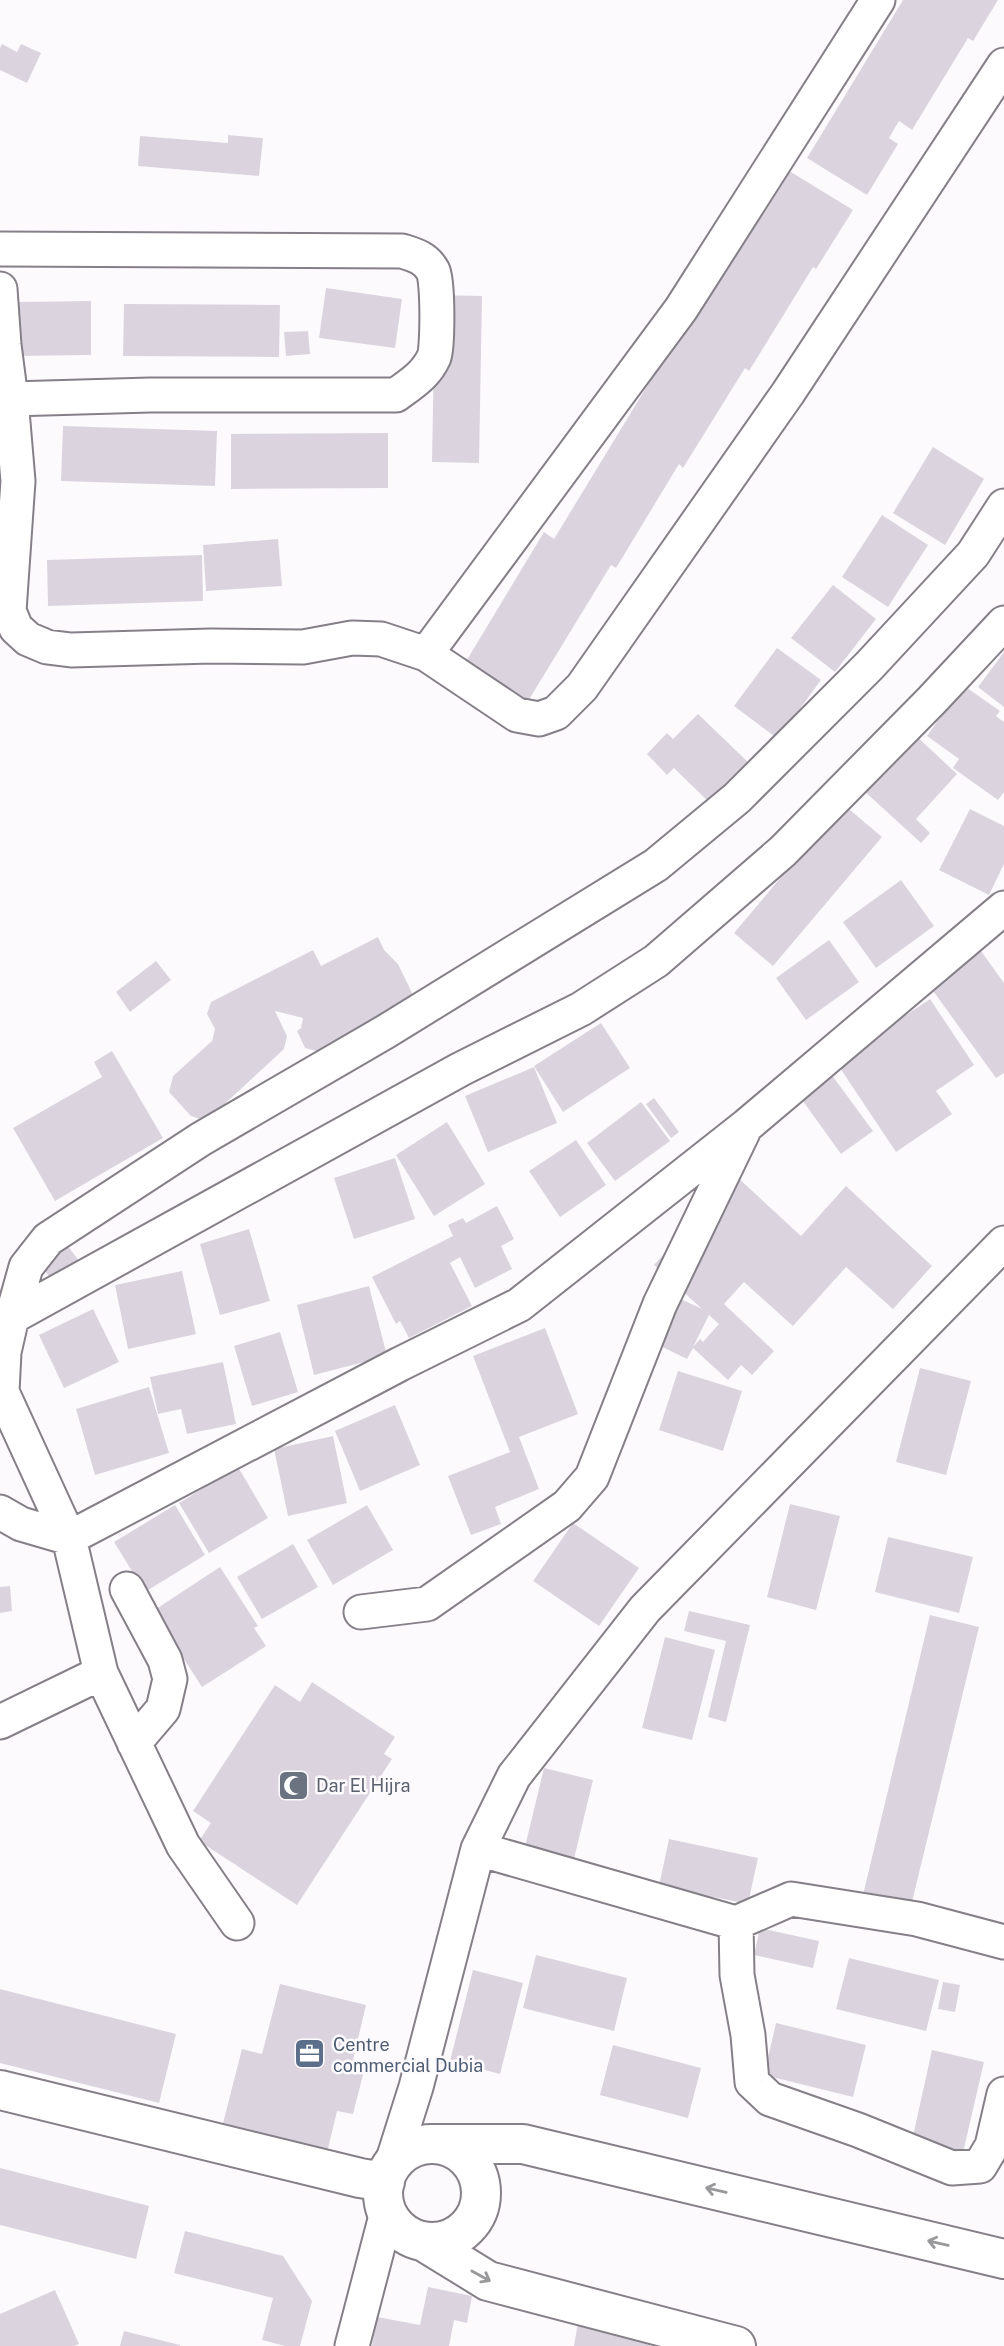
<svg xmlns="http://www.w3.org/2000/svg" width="1004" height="2346" font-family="'Public Sans',sans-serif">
<rect width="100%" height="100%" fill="#fdfafe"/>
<!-- building -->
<path fill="#dbd4df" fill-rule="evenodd" d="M 903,0 L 998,0 L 973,41 L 968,38 L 912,130 L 899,121 L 889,138 L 898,144 L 867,195 L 807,158 Z
M 2,44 L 17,52 L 21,44 L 41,53 L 27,83 L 0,70 L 0,48 Z
M 228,135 L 263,138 L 259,176 L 138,166 L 140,136 L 228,143 Z
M 781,166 L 853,210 L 816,269 L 813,267 L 749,371 L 745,368 L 683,468 L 679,464 L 616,568 L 611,565 L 522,711 L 459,673 L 544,532 L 554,539 Z
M 326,288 L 402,299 L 395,348 L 319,338 Z
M 435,295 L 482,296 L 479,463 L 432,462 Z
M 91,301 L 91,355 L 16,356 L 16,302 Z
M 124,304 L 280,305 L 279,357 L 123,356 Z
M 308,331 L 310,354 L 286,356 L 284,332 Z
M 63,426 L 217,431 L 215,486 L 61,481 Z
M 388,433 L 388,488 L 231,489 L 231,434 Z
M 933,447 L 984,479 L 945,545 L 893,513 Z
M 882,515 L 928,545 L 888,607 L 842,577 Z
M 278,539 L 282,586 L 206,591 L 203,545 Z
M 202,555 L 203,601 L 48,606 L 47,560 Z
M 833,585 L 876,619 L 835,672 L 791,638 Z
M 777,648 L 821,680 L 778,739 L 734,706 Z
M 1004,652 L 1004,707 L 978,687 Z
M 963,685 L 1000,711 L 996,716 L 1004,722 L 1004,792 L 998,800 L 953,768 L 959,759 L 927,736 Z
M 698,714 L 750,764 L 711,804 L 674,768 L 667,775 L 647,754 L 667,733 L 673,739 Z
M 913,733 L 957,774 L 916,819 L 930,833 L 921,843 L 862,789 Z
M 843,804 L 882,837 L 773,966 L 734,933 Z
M 970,809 L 1004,826 L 1004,864 L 989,895 L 939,870 Z
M 901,880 L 934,926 L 876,968 L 843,922 Z
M 378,937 L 384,950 L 398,964 L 415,999 L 320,1052 L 305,1048 L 297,1031 L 301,1028 L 303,1018 L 275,1011 L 287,1036 L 284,1049 L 218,1110 L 200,1119 L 191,1116 L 169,1092 L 173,1076 L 212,1041 L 215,1029 L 207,1014 L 211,1002 L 313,950 L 321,966 Z
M 829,940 L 859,982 L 806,1020 L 776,978 Z
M 981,951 L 1004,983 L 1004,1073 L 996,1078 L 931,988 Z
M 156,961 L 171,980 L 130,1012 L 116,992 Z
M 930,999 L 974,1065 L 936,1091 L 952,1114 L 896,1152 L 836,1062 Z
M 601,1023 L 630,1068 L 563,1112 L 534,1066 Z
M 112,1051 L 163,1138 L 55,1201 L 13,1128 L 102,1077 L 94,1062 Z
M 534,1067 L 557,1123 L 488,1152 L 465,1096 Z
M 831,1074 L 873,1131 L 841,1154 L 800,1097 Z
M 654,1098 L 679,1132 L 671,1138 L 646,1104 Z
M 641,1102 L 670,1141 L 615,1181 L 587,1143 Z
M 447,1122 L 485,1184 L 434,1216 L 396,1155 Z
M 576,1140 L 606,1185 L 560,1217 L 529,1171 Z
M 395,1158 L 415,1219 L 354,1239 L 334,1178 Z
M 736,1176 L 801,1236 L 846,1186 L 932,1266 L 893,1309 L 846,1267 L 793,1326 L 744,1282 L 724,1304 L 774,1351 L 752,1375 L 741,1365 L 728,1380 L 693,1348 L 687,1359 L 644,1338 L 666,1292 L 702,1309 L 654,1265 ZM 709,1315 L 719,1324 L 703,1342 L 700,1339 L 693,1347 Z
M 497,1206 L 514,1239 L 501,1246 L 512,1269 L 475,1288 L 460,1257 L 450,1263 L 472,1306 L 409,1338 L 400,1321 L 396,1324 L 372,1277 L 453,1236 L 448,1225 L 463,1218 L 466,1223 Z
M 249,1229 L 270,1301 L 220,1315 L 200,1244 Z
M 64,1241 L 80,1262 L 55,1283 L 37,1262 Z
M 182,1271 L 196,1334 L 128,1349 L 115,1285 Z
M 369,1286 L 387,1356 L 314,1375 L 297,1305 Z
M 93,1309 L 119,1362 L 64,1388 L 39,1335 Z
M 545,1328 L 578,1414 L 519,1437 L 539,1489 L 495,1507 L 501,1524 L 471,1535 L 448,1476 L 510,1452 L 473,1356 Z
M 280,1332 L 298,1392 L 252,1406 L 234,1346 Z
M 223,1362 L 236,1424 L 187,1434 L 181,1409 L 158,1414 L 150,1377 Z
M 920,1368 L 971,1381 L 946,1475 L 896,1462 Z
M 678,1371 L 742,1391 L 723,1451 L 659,1430 Z
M 149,1387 L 169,1453 L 95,1475 L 76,1409 Z
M 395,1405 L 420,1465 L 360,1491 L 335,1431 Z
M 333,1436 L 347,1503 L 288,1516 L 274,1449 Z
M 238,1467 L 268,1518 L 209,1553 L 179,1503 Z
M 790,1504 L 840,1516 L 816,1610 L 767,1597 Z
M 175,1505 L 205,1555 L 145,1592 L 114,1542 Z
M 367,1505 L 393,1550 L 333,1585 L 307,1540 Z
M 573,1523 L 639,1568 L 599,1626 L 533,1581 Z
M 888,1537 L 973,1557 L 959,1613 L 875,1592 Z
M 293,1544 L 318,1587 L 262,1619 L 237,1577 Z
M 220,1567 L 258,1626 L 254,1628 L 266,1646 L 202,1687 L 153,1611 Z
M 10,1586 L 12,1611 L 0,1613 L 0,1587 Z
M 689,1611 L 750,1625 L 726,1722 L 708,1717 L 726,1641 L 684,1631 Z
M 930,1615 L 979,1627 L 910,1910 L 862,1899 Z
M 665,1637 L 715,1650 L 692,1740 L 642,1728 Z
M 312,1682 L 395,1737 L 384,1754 L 392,1759 L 297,1905 L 199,1841 L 211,1823 L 193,1811 L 275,1685 L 300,1702 Z
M 544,1768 L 593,1780 L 572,1867 L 523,1855 Z
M 669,1839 L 758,1858 L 748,1904 L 659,1886 Z
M 760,1928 L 819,1941 L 813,1968 L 754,1955 Z
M 536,1955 L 627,1978 L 614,2031 L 523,2008 Z
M 849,1958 L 939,1980 L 926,2031 L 836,2009 Z
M 473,1970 L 523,1983 L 500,2074 L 450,2061 Z
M 943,1982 L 960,1985 L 955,2012 L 938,2009 Z
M 280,1984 L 366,2005 L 353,2060 L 366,2063 L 353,2114 L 337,2111 L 326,2157 L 221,2131 L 242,2049 L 262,2054 Z
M 0,1989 L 176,2034 L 159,2103 L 0,2063 Z
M 776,2023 L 866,2045 L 853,2097 L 764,2075 Z
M 613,2045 L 701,2068 L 688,2118 L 600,2095 Z
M 932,2050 L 984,2062 L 962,2157 L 911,2145 Z
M 0,2168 L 149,2206 L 136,2259 L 0,2225 Z
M 185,2231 L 283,2256 L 312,2301 L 300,2346 L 285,2346 L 262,2340 L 273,2298 L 174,2273 Z
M 428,2287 L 472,2296 L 467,2323 L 454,2320 L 449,2346 L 372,2346 L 377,2317 L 420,2325 Z
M 55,2290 L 79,2344 L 74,2346 L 0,2346 L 0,2314 Z
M 578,2322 L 651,2338 L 650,2346 L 574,2346 Z
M 124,2331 L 180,2345 L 180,2346 L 120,2346 Z"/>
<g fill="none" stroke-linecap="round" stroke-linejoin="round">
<defs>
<path id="street" d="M 0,249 L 402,251 C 415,255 426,258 433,271 C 438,280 438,347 434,357 C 426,375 411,384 396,395 L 150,395 L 11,399
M 0,289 L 4,345 L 11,399 L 18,481 L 9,611 L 16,628 L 28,639 L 47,647 L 71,650 L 211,646 L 303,647 L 352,638 L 381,639 L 426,654 L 517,715 L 539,719 L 556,713 L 582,687 L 788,393 L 1004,65
M 1004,506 L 973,554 L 869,666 L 737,798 L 656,865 L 385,1032 L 201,1139 L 48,1239 L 26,1267 L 12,1317 L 461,1069 L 581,1009 L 656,961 L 783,851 L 932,700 L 1004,623
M 426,654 L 681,309 L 878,0
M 0,1512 L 21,1524 L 69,1538 L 400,1364 L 519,1305 L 746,1126 L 1004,908
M 127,1589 L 165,1660 L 170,1679 L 163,1709 L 134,1743
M 361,1612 L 427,1604 L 567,1506 L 592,1477 L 660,1304 L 743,1132
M 101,1673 L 183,1845 L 237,1923
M 0,1722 L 101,1673 L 69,1538 L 2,1392 L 4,1352 L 12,1317
M 478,1849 L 736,1923 L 791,1899 L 917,1919 L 1004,1942
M 736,1923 L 737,1975 L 748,2035 L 752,2082 L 770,2099 L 858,2130 L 952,2168 L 980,2166 L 992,2146 L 1004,2094
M 391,2166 L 416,2087 L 478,1849 L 514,1776 L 645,1609 L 1004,1243
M 352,2346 L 387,2212"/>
<path id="secondary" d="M 0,2090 L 360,2178 L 385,2182
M 434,2144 L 523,2144 L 1004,2259
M383 2193a49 49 0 1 1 98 0a49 49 0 1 1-98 0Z
M 423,2241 L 488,2281 L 736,2346"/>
</defs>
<!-- street casing -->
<use href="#street" stroke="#857f88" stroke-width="37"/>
<!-- secondary casing -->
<use href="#secondary" stroke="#857f88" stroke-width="42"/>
<!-- street -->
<use href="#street" stroke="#fff" stroke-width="33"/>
<!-- secondary -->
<use href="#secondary" stroke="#fff" stroke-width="38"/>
</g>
<!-- one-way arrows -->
<defs><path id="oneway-shaft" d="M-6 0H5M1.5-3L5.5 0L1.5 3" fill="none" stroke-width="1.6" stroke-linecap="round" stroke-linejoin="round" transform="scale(1.75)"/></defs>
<g stroke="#99989a">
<use href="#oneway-shaft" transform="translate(716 2190) rotate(-167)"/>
<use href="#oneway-shaft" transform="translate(938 2243) rotate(-167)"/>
<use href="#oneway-shaft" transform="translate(481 2276) rotate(29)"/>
</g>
<!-- icons -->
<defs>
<symbol id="mosque-square" viewBox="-11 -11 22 22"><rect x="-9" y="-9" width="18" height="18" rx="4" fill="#6b7280" stroke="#fdfafe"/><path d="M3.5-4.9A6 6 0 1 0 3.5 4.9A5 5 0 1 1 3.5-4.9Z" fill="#fff"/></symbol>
<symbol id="office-square" viewBox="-11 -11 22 22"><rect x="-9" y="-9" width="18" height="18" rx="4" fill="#5c6f8a" stroke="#fdfafe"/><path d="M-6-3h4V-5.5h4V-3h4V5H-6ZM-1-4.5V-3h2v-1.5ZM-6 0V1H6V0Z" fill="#fff"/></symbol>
</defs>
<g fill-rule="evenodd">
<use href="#mosque-square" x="276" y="1768" width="35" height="35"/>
<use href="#office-square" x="292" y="2036" width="35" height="35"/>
</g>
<g text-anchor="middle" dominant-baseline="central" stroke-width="5" stroke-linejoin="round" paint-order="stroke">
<!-- worship labels -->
<g font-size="18" fill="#5b616d" stroke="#fdfafe" text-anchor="start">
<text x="316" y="1785">Dar El Hijra</text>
</g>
<!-- service labels -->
<g font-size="18" fill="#4e5e75" stroke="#fdfafe" text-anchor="start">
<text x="333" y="2044">Centre<tspan x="333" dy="21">commercial Dubia</tspan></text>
</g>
</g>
</svg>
